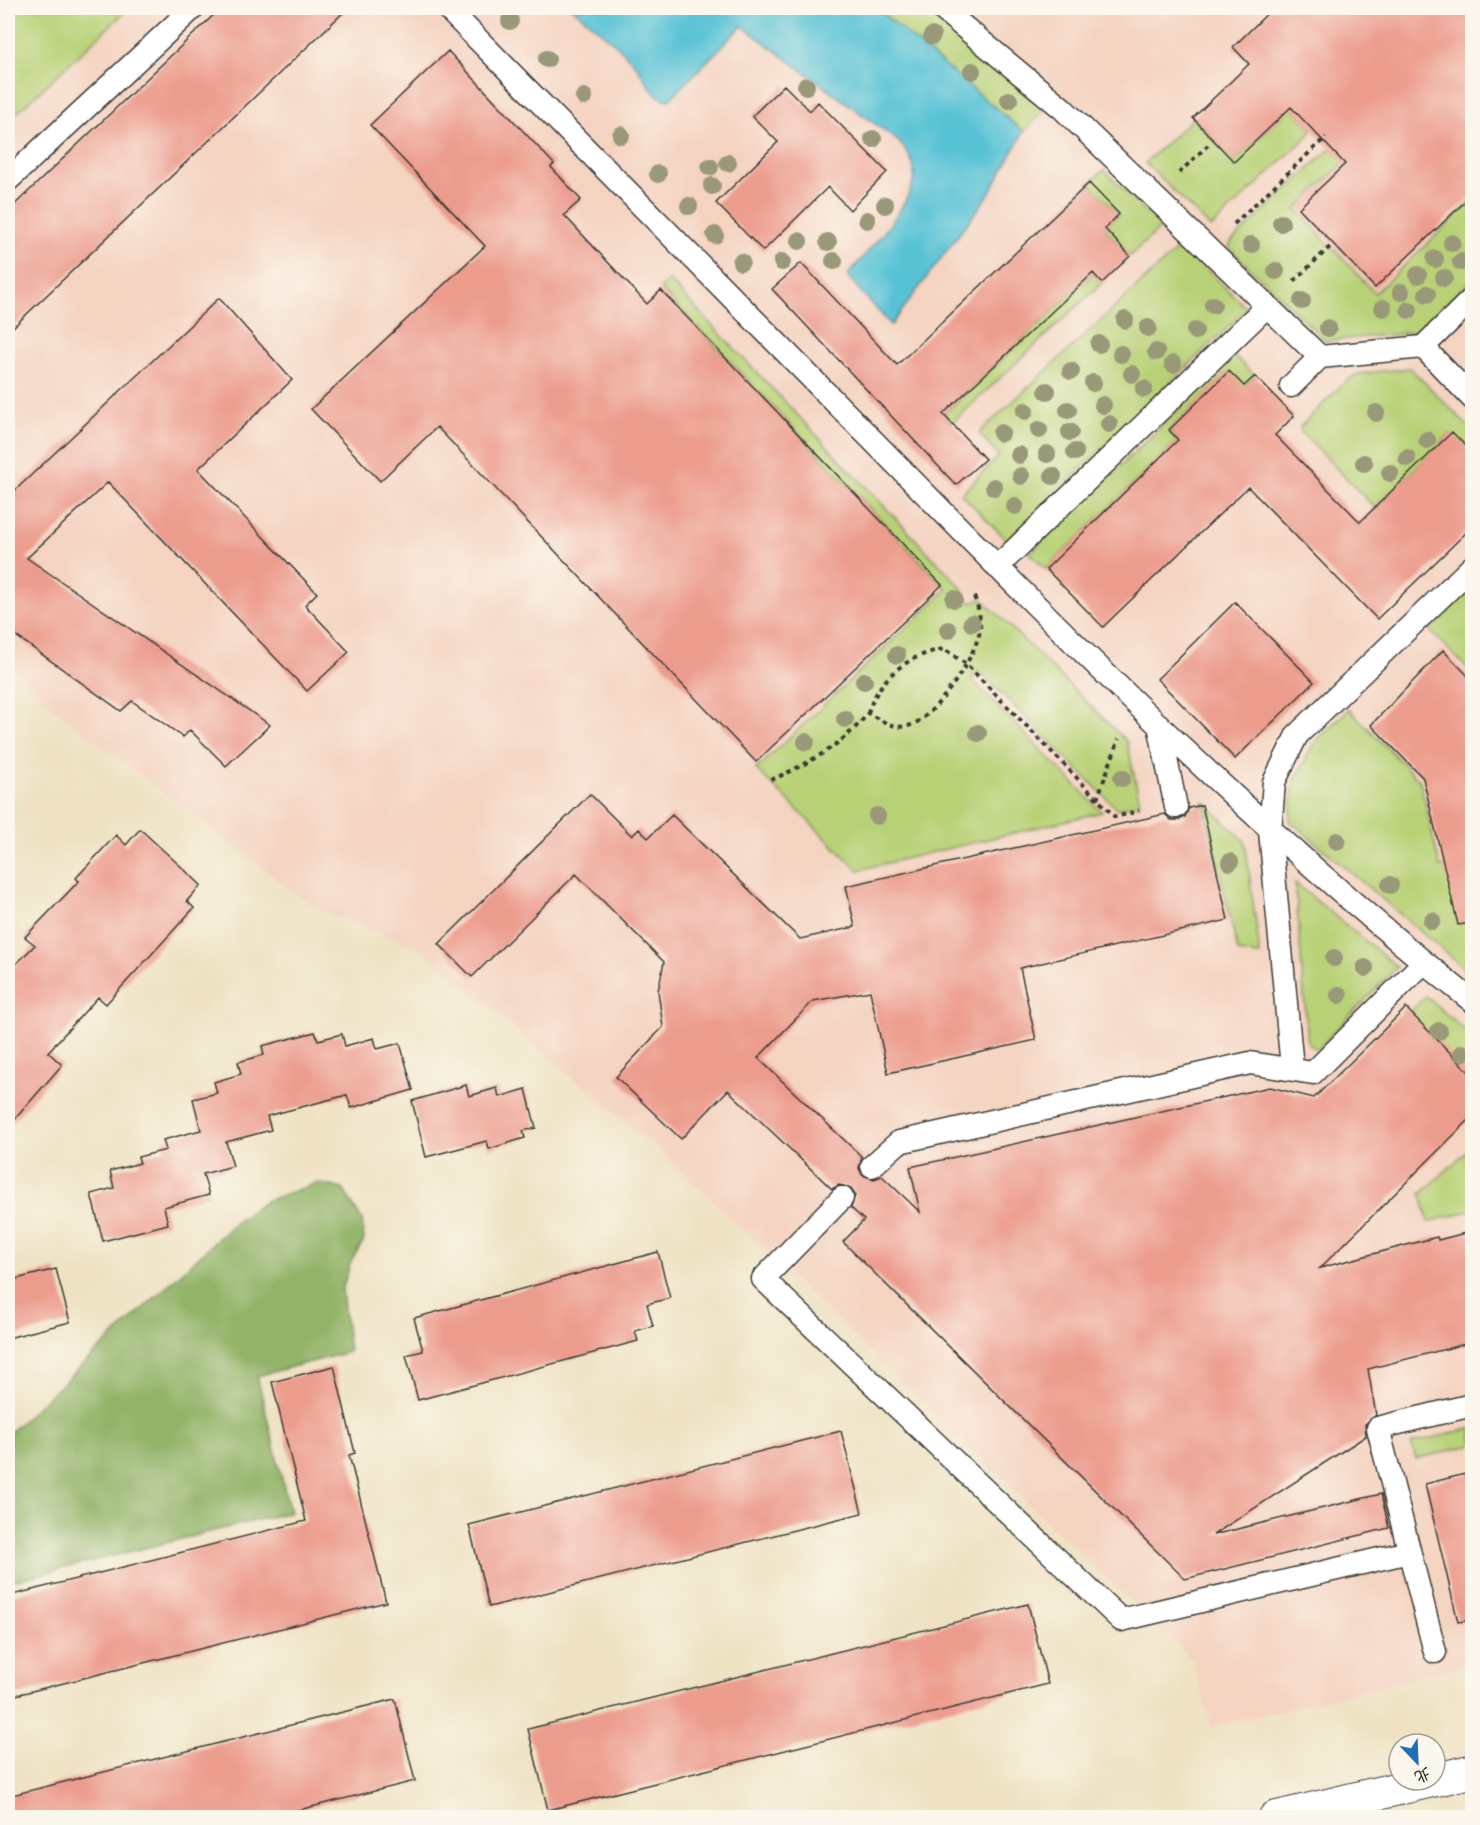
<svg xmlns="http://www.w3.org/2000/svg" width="1480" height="1825" font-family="'Balsamiq Sans','LXGW WenKai TC',sans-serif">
<rect width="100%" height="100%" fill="#fbf7ec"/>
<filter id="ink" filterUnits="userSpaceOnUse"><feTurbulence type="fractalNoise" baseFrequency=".0167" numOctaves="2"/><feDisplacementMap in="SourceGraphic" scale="12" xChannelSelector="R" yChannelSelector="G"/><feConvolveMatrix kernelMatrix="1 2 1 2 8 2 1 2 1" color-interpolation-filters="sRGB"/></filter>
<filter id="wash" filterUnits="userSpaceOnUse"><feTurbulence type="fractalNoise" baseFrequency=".008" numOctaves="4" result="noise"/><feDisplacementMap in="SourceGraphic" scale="24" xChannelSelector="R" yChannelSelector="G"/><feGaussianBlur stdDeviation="1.35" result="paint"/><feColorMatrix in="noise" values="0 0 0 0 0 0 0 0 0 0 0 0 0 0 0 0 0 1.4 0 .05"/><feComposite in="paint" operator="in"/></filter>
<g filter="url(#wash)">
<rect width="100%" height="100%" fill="#efe2c3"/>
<!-- built -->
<path fill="#f4d3c1" d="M 8,8 L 1472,8 L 1472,1664 L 1212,1727 L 1193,1661 L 662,1153 L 422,950 L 315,908 L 55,710 L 8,662 Z"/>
<!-- green -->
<path fill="#b8d176" stroke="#6a7649" stroke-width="1.5" d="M 8,8 L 129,8 L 8,121 Z
M 876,8 L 924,8 L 1045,110 L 1024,132 Z
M 1291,107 L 1311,128 L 1311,133 L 1211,228 L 1145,163 L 1193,118 L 1234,162 Z
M 1331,148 L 1344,161 L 1343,163 L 1296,209 L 1375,293 L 1472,201 L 1472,279 L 1416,332 L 1326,341 L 1231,250 L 1229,246 L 1232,241 Z
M 1104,170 L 1161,227 L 1130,256 L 1105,229 L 1119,214 L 1089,183 Z
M 1182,245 L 1247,309 L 1007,540 L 961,494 L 999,456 L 979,433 Z
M 1093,273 L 1102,283 L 952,423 L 944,414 Z
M 669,280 L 960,586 L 970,603 L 982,599 L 1127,742 L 1140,803 L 1117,809 L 978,670 L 972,680 L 1102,812 L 858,870 L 756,769 L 947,589 L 660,288 Z
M 1234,356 L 1255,376 L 1243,386 L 1229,372 L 1169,430 L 1178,440 L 1046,569 L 1030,553 Z
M 1410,368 L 1472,430 L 1472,453 L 1451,433 L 1375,508 L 1301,432 L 1300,427 L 1347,380 L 1358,374 Z
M 1472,587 L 1472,673 L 1429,630 Z
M 1349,709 L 1420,781 L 1440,867 L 1466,861 L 1472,879 L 1472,975 L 1290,821 L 1293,784 L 1314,743 Z
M 1204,802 L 1245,841 L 1260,955 L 1238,952 Z
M 1295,883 L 1397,967 L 1318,1049 L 1308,1044 Z
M 1426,996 L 1472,1037 L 1472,1082 L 1407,1015 Z
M 1472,1146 L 1472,1210 L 1428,1222 L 1421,1194 Z
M 1472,1428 L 1472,1445 L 1416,1459 L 1411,1443 Z"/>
<!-- forest -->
<path fill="#92b367" stroke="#576842" stroke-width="1.5" d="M 317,1183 L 343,1189 L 362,1220 L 364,1240 L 351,1261 L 342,1290 L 349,1352 L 257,1376 L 290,1512 L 8,1582 L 8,1434 L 236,1222 L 266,1201 Z"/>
<!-- water -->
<path fill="#59c2d5" stroke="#3a6f78" stroke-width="1.5" d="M 572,8 L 876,8 L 1024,132 L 987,197 L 891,325 L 847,276 C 866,252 914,205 914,173 C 914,160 906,150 898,141 L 742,26 L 674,95 L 669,100 C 652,98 646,80 638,68 C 624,49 591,24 572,8 Z"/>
<g id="blocks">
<!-- building -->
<path fill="#ec9c8d" d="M 221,8 L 348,8 L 8,332 L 8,211 Z
M 1273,8 L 1473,8 L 1473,194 L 1375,288 L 1299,208 L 1345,164 L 1291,107 L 1234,162 L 1193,118 L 1249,64 L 1233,47 Z
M 448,51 L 554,164 L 551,167 L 581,200 L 564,215 L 647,304 L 661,290 L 942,585 L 756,762 L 437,427 L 380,481 L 311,409 L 485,246 L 370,125 Z
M 784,85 L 810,111 L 818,102 L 887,172 L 850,210 L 828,187 L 763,251 L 716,203 L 778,142 L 752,116 Z
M 1089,183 L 1119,214 L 1105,229 L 1130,256 L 1102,283 L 1093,273 L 943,414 L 985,459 L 956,485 L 772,289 L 801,263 L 897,365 Z
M 219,298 L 292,380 L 198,469 L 317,593 L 305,605 L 349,652 L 307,691 L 108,482 L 27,558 L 270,725 L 226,766 L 190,730 L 183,737 L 132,701 L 121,711 L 8,630 L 8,497 Z
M 1229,371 L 1244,386 L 1255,376 L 1294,416 L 1275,435 L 1360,522 L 1452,432 L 1473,453 L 1473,526 L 1377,619 L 1248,487 L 1103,627 L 1046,569 L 1178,440 L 1169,430 Z
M 1235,602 L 1314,682 L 1235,759 L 1157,679 Z
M 1443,650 L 1473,681 L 1473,923 L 1458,925 L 1423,778 L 1371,725 Z
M 590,794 L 632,836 L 639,829 L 648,838 L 672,815 L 800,939 L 855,927 L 846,886 L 1165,814 L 1171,820 L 1179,820 L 1185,817 L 1189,808 L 1202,805 L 1228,920 L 1020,968 L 1036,1040 L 888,1073 L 870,991 L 813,1001 L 758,1058 L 862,1157 L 859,1168 L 862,1175 L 874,1179 L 882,1176 L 920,1212 L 910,1167 L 1270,1087 L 1314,1098 L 1406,1008 L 1473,1076 L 1473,1116 L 1320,1268 L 1437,1237 L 1438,1240 L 1473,1231 L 1473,1342 L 1368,1369 L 1376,1415 L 1365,1424 L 1366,1436 L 1213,1535 L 1381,1494 L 1389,1528 L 1185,1579 L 843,1242 L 864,1220 L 851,1208 L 855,1195 L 851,1188 L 839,1185 L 832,1189 L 728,1090 L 681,1139 L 616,1077 L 663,1027 L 658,991 L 664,962 L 576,874 L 472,977 L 439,944 Z
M 140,829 L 201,885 L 187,901 L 194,908 L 106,1004 L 98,997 L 48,1052 L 62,1065 L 8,1127 L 8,972 L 35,945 L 25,937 L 79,881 L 76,878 L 116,835 L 126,845 Z
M 315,1032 L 318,1040 L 342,1034 L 345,1046 L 374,1038 L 377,1049 L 400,1043 L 413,1090 L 351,1108 L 347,1095 L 267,1116 L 271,1130 L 226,1142 L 233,1166 L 203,1174 L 209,1195 L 164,1207 L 168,1224 L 103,1241 L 91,1194 L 114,1188 L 110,1171 L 140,1163 L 138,1157 L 166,1150 L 163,1140 L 201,1130 L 193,1099 L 217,1093 L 214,1082 L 241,1074 L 238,1062 L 264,1055 L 262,1046 Z
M 466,1085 L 469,1096 L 497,1088 L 499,1097 L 526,1089 L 536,1128 L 523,1131 L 525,1138 L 489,1149 L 487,1141 L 426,1157 L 412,1101 Z
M 658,1252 L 670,1298 L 647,1304 L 653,1326 L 635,1331 L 638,1341 L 418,1400 L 406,1355 L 423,1351 L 414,1318 Z
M 56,1269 L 70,1322 L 8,1338 L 8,1281 Z
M 334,1366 L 355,1453 L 349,1455 L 386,1602 L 8,1697 L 8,1596 L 306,1521 L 272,1382 Z
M 841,1431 L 862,1513 L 489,1607 L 469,1525 Z
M 1473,1472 L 1473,1620 L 1458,1622 L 1425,1484 Z
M 1028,1604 L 1048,1684 L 548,1810 L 528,1729 Z
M 395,1699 L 415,1781 L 267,1818 L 8,1818 L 8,1796 Z"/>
</g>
</g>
<g filter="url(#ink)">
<use href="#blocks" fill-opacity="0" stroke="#3c3a35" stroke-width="1.5"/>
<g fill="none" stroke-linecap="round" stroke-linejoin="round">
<defs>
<path id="lane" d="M 447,8 C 596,159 745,311 895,463 C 1079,651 1266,837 1472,1001
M 941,8 L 1062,108 L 1320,357 L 1423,347 L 1472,398
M 8,180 L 193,8
M 1423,347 L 1472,299
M 1291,386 L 1320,357
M 997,567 L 1267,306
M 1159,725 L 1176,807
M 1292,1068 L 1270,831 L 1274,782 L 1297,735 L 1472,567
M 872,1166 L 899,1142 L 1250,1063 L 1313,1073 L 1424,962
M 842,1198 L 763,1279 L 1121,1620 L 1409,1552
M 1435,1652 L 1378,1428 L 1472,1405"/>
<path id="primary" d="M 1435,1780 L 1472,1771
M 1275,1818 L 1434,1780"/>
</defs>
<!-- lane casing -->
<use href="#lane" stroke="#3c3a35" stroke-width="25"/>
<!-- primary casing -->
<use href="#primary" stroke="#3c3a35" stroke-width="35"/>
<!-- path -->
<path stroke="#3c3a35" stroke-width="4" stroke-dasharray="4.5 4.5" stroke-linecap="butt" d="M 1179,173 L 1211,142
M 1234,224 L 1326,137
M 1294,281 L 1333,244
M 868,713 C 879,677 908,655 944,649 L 966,664 L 1115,817 L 1139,811
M 771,780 C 807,764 844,745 868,713 C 880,720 896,731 911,725 C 935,717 978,654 980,629 C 981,620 978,604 974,597
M 1097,799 L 1119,739"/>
<!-- lane -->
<use href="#lane" stroke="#fff" stroke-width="22"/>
<!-- primary -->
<use href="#primary" stroke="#fff" stroke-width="33"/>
</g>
<!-- trees -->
<g fill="#999879">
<circle cx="510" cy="21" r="9"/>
<circle cx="932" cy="36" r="9"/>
<circle cx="547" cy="59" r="9"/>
<circle cx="972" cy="71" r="9"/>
<circle cx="806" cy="86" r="9"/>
<circle cx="584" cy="97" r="9"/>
<circle cx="1009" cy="100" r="9"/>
<circle cx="621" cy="135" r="9"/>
<circle cx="873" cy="139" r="9"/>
<circle cx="728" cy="163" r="9"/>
<circle cx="710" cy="167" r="9"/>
<circle cx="658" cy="174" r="9"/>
<circle cx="712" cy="186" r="9"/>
<circle cx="885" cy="205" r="9"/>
<circle cx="689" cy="206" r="9"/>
<circle cx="867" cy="220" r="9"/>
<circle cx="1281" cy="223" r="9"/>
<circle cx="715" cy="235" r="9"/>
<circle cx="799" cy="241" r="9"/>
<circle cx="828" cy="242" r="9"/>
<circle cx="1452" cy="243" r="9"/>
<circle cx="1251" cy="245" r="9"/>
<circle cx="1435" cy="259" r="9"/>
<circle cx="834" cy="261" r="9"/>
<circle cx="741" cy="262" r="9"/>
<circle cx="782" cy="262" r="9"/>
<circle cx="1461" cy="262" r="9"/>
<circle cx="1276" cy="271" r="9"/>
<circle cx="1418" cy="275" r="9"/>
<circle cx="1444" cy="278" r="9"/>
<circle cx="1401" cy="292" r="9"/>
<circle cx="1427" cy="294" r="9"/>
<circle cx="1302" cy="301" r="9"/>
<circle cx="1213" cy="305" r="9"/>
<circle cx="1383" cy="308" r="9"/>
<circle cx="1409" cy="310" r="9"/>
<circle cx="1125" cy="320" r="9"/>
<circle cx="1148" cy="328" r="9"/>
<circle cx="1328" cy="328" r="9"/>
<circle cx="1195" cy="331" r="9"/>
<circle cx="1099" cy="344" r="9"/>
<circle cx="1156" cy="352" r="9"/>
<circle cx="1121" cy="354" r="9"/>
<circle cx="1173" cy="364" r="9"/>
<circle cx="1071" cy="371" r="9"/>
<circle cx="1132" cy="374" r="9"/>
<circle cx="1093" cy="383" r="9"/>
<circle cx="1144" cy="389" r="9"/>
<circle cx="1047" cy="391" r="9"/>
<circle cx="1103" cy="405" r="9"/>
<circle cx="1068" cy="410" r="9"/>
<circle cx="1025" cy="411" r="9"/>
<circle cx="1376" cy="413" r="9"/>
<circle cx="1109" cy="424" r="9"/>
<circle cx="1039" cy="430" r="9"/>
<circle cx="1070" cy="432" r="9"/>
<circle cx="1001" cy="433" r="9"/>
<circle cx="1427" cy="440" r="9"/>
<circle cx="1075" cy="452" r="9"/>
<circle cx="1047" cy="454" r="9"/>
<circle cx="1019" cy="455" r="9"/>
<circle cx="1407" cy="458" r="9"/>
<circle cx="1364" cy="463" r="9"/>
<circle cx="1390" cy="473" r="9"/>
<circle cx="1021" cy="476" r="9"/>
<circle cx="1053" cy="476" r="9"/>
<circle cx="994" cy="487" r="9"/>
<circle cx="1015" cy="506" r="9"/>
<circle cx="954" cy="599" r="9"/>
<circle cx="972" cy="623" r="9"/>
<circle cx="948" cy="630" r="9"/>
<circle cx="897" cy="655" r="9"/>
<circle cx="864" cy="681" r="9"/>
<circle cx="845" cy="719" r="9"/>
<circle cx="978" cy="733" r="9"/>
<circle cx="806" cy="742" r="9"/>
<circle cx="1122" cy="778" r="9"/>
<circle cx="877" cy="816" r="9"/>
<circle cx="1337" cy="841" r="9"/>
<circle cx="1230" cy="862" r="9"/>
<circle cx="1390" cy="885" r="9"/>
<circle cx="1432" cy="921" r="9"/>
<circle cx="1334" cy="958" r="9"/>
<circle cx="1365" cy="968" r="9"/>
<circle cx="1339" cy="995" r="9"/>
<circle cx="1439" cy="1031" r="9"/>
<circle cx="1462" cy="1053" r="9"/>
</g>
</g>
<!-- margin -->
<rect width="1480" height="1825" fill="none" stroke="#fbf7ec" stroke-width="30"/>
<!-- north arrow -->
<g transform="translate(1417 1762) rotate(157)"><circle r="28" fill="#fbf7ec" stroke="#a29f99" stroke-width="1.5"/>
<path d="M0-4.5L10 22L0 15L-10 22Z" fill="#1f6fb2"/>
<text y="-9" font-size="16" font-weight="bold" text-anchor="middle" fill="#1c1c1c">北</text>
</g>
</svg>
